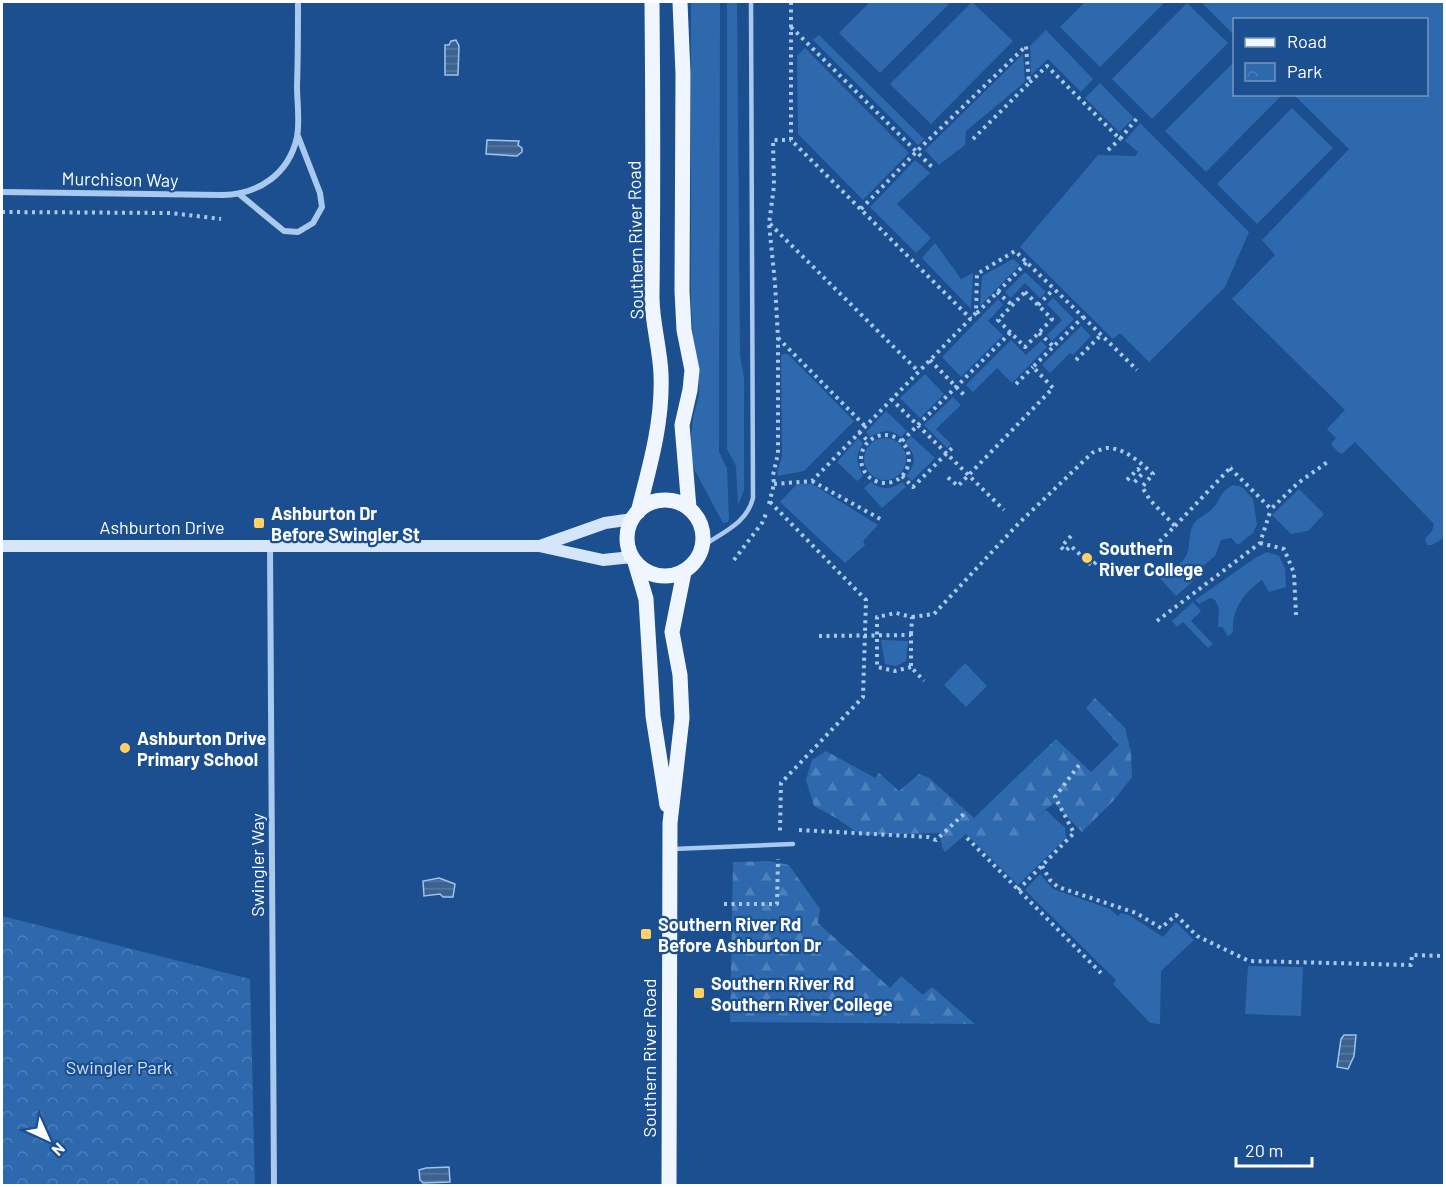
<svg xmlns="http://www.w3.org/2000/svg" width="1446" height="1187" font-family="Barlow,sans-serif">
<defs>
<pattern id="forest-firs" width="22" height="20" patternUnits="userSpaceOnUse" patternTransform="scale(1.5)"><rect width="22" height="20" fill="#2e69ad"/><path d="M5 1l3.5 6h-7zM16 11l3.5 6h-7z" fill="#4d80b9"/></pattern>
<pattern id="park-crowns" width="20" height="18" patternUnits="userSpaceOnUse" patternTransform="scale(1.5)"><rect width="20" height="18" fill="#2e69ad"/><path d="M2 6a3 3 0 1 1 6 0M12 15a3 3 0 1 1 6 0" fill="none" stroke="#4d80b9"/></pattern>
<pattern id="water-rules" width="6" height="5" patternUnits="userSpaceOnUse" patternTransform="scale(1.5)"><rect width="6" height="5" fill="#3c6290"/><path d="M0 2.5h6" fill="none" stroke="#597aa1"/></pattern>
</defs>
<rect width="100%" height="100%" fill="#1b4f8f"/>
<!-- green -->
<path fill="#2e69ad" d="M 691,2 L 720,2 L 719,452 L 727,468 L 729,519 L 728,522 L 723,523 L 694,469 L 690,448 L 693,418 L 699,395 L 699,368 L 693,337 L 691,306 Z
M 727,2 L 737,2 L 740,355 L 744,378 L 744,490 L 738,505 L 736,466 L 727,449 Z
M 870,2 L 951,2 L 880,73 L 839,33 Z
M 972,2 L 1013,41 L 931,124 L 890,84 Z
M 1085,2 L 1165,2 L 1100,67 L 1060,27 Z
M 1201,2 L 1444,2 L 1444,538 L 1432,545 L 1427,545 L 1425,539 L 1432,531 L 1434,524 L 1355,442 L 1342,454 L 1338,452 L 1331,444 L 1336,438 L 1327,429 L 1345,410 L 1232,299 L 1275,255 L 1262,240 L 1349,149 L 1294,95 L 1426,94 L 1426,20 L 1234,20 L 1234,35 Z
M 1187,3 L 1228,43 L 1152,119 L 1112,79 Z
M 1046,30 L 1093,79 L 1081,92 L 1048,59 L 1031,75 L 1030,46 Z
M 819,35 L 924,139 L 918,145 L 813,40 Z
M 805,48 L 909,153 L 863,200 L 798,134 L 797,56 Z
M 1023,54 L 1025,82 L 966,131 L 965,145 L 939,165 L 925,150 Z
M 1234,62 L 1234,94 L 1281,96 L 1206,172 L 1165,131 Z
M 1100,83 L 1134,118 L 1119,132 L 1085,98 Z
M 1292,108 L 1333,148 L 1257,224 L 1217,184 Z
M 1140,123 L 1249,232 L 1225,287 L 1149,362 L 1120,333 L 1113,339 L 1020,247 L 1098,155 L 1135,156 L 1138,152 L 1125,141 Z
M 915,160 L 930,173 L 897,204 L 931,238 L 916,253 L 870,207 Z
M 935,243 L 961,279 L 973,273 L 971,309 L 922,258 Z
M 1013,259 L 1020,265 L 980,306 L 982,276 Z
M 1025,272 L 1046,292 L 1040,298 L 1025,283 L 1011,298 L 1005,292 Z
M 1053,298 L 1074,319 L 1052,341 L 1047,335 L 1062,320 L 1047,304 Z
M 998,299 L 1003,305 L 988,321 L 1003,335 L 961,377 L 942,357 Z
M 1081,326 L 1091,336 L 1073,355 L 1070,353 L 1050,373 L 1042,365 Z
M 1011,340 L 1026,355 L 1041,341 L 1047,347 L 1012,383 L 997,368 L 973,392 L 966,385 Z
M 785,353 L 789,355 L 854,421 L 804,471 L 778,476 L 777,472 L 782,456 L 781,355 Z
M 925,374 L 944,394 L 920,418 L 900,398 Z
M 953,397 L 961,405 L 936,429 L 951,444 L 947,448 L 924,425 Z
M 886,411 L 907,431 L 901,437 C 891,429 882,430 870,437 L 866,432 Z
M 911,436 L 935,458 L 912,481 L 906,476 C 917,462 916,455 905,443 Z
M 858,438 L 863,443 C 855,456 856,463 863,476 L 857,481 L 837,462 Z
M864 459a21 21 0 1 1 42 0a21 21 0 1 1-42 0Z
M 871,482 C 881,490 891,490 902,482 L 906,487 L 882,508 L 864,488 Z
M 797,484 L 812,484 L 878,525 L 863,541 L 865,545 L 845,563 L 780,502 Z
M 1233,485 L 1242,487 L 1253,499 L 1257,524 L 1253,533 L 1238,545 L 1231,538 L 1221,540 L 1215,556 L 1204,565 L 1191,583 L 1176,596 L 1156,574 C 1169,570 1185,565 1188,550 C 1190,542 1189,535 1192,527 C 1196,517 1206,516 1212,509 C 1222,499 1219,492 1233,485 Z
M 1299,489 L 1324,514 L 1308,531 L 1291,534 L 1272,515 Z
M 1267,552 L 1279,556 L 1285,568 L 1286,587 L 1269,592 L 1262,580 C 1244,593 1232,608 1233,632 L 1228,636 L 1222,627 L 1218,627 L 1219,608 L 1215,600 L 1210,598 L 1199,604 L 1195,600 L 1255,558 Z
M 1193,602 L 1201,611 L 1191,621 L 1213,644 L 1208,648 L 1183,622 L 1177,627 L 1172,621 Z
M 881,640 L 908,641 L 906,661 L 896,666 L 885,664 Z
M 965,663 L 987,686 L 966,707 L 944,685 Z
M 1046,810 L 1065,828 L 1066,838 L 1018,885 L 966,834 L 988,843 L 1034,832 L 1040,814 Z
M 1040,874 L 1053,889 L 1110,909 L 1118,916 L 1121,913 L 1129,915 L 1163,937 L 1176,922 L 1194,940 L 1161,971 L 1160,1024 L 1150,1023 L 1113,984 L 1116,980 L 1025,890 Z
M 1248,966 L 1303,967 L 1301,1016 L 1245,1014 Z"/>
<!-- forest -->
<path fill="url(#forest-firs)" d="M 1095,698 L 1125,728 L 1131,752 L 1132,777 L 1114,800 L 1082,832 L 1054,803 L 1040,814 L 1035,832 L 1012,842 L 988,843 L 966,834 L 945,852 L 942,847 L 940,833 L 861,835 L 836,818 L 814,806 L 806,780 L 812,760 L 826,751 L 875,778 L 879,773 L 899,791 L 919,774 L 928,777 L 974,818 L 1056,739 L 1091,772 L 1119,745 L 1086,708 Z
M 769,861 L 789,865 L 820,909 L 818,923 L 890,988 L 901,976 L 923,995 L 932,987 L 975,1024 L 730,1022 L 733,862 Z"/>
<!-- park -->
<path fill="url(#park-crowns)" d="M 2,916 L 250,979 L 255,1185 L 2,1185 Z"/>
<!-- water -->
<path fill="url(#water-rules)" stroke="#9cc4f0" stroke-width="1.5" d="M 456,40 L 459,46 L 458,75 L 445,75 L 445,45 L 449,45 L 451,41 Z
M 487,140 L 519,141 L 518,145 L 522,148 L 522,152 L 517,156 L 486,154 Z
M 439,878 L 455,884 L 453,897 L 443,897 L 440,894 L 424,896 L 423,881 Z
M 1344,1035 L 1356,1035 L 1354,1056 L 1348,1069 L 1337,1067 L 1341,1039 Z
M 449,1167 L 450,1182 L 423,1183 L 420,1180 L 419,1170 L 426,1168 Z"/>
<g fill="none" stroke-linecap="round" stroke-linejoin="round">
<!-- path -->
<path stroke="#a9c9ee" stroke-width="4" stroke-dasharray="3 4.5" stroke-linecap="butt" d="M 791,2 L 791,140 L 971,319
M 791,27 L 934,169
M 973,139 L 1029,83
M 1108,150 L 1120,139
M 861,209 L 916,152 L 1026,46 L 1029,83 L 1047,66 L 1120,139 L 1138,117
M 2,212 L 171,213 L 221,219
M 770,224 L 918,371
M 997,292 L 1012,305
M 1025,292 L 1052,319 L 1025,347 L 998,320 Z
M 1038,305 L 1054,289
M 977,313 L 1027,262
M 1083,317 L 1137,370
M 1039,333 L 1053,346
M 778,338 L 865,426
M 930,360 L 966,397
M 1076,360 L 1101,335
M 1016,384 L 1033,367
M 891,399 L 1004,510
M 859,432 L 868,441
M861 459a24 24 0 1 1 48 0a24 24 0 1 1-48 0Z
M 902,441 L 1011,332
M 1230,468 L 1271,509 L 1298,483 L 1329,461
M 902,476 L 913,487 L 953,447
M 1127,480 L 1138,469 L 1142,474 L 1132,485
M 812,481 L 882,520
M 774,484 L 812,481 L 976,313 L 977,274 L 1015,251 L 1083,317 L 1033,367 L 1053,388 L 958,486 L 945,475
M 770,502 L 866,600 L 863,697 L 781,783 L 780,831
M 769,504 L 774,484 L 773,475 L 778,454 L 778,338 L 775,283 L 769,224 L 774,186 L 773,140 L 791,140
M 1175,526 L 1232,466
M 1071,536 L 1061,547 L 1065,551 L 1071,546 L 1092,566 L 1097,561
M 1260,543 L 1284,549 L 1294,573 L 1296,615
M 734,560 L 762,523 L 766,514
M 912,617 L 934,614 L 1018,524 L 1092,453 C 1096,451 1102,449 1107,448 C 1125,448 1141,463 1153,474 L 1142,487 L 1150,500 L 1175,526 L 1159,542
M 1157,621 L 1260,543 L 1271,509
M 819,636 L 911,635 L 911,667 L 924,681
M 911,667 L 895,671 L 877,667 L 877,617 L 896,613 L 912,617 L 911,635
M 799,830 L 928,837 L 936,840 L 966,812
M 967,838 L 1101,973
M 1042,866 L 1050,880 L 1058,887 L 1136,913 L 1161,928 L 1176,915 L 1197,936 L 1249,961 L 1411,965 L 1412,955 L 1444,956
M 1018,890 L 1074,833 L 1055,797 L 1079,765
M 724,904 L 777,904 L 778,859"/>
<!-- lane -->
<path stroke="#a9c9ee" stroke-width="4.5" d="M 703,546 C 723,532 747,523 753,498 L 751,2
M 673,849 L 793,844"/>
<!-- street -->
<path stroke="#a9c9ee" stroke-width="6" d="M 2,192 L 223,195 C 259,194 289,174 297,137 C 300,121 297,102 297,86 C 298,58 298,30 298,2
M 239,194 L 284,231 L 298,232 L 313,223 L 322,207 L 320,193 L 298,136
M 270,545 L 274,1186"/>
<!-- secondary -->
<path stroke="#d6e6fa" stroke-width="12" d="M 2,546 L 539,546 L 603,560 L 632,557
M 540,546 L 605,523 L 633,519"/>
<!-- primary -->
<path stroke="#f0f6ff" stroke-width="15" d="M 680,2 L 683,74 L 682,291 L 684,330 L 692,370 L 690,390 L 682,425 L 689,508
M627 538a38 38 0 1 1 76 0a38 38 0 1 1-76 0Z
M 638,512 C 650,466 663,421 661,374 C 660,348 652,323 652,297 C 653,198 653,100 652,2
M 635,562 L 646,599 L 653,716 L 667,805
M 669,1186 L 670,823 L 682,718 L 680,675 L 672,632 L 684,572"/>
</g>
<!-- markers -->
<g fill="#ffd166" stroke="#1b4f8f" stroke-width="2">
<rect x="253" y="517" width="12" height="12" rx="3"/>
<circle cx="1087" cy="558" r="6"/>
<circle cx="125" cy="748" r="6"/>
<rect x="640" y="928" width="12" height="12" rx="3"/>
<rect x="693" y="987" width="12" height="12" rx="3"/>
</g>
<g text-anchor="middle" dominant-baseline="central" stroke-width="4.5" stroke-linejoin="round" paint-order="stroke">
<!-- street labels -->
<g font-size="18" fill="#fff" stroke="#1b4f8f">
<text transform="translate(120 179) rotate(1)">Murchison Way</text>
<text transform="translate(635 240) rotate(-91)">Southern River Road</text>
<text x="162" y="527">Ashburton Drive</text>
<text transform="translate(257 865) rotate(-90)">Swingler Way</text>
<text transform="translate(649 1058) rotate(-90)">Southern River Road</text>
</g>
<!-- poi labels -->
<g font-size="18" font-weight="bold" fill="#fff" stroke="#1b4f8f" text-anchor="start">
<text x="271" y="513">Ashburton Dr<tspan x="271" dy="21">Before Swingler St</tspan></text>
<text x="1099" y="548">Southern<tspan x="1099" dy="21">River College</tspan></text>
<text x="137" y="738">Ashburton Drive<tspan x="137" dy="21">Primary School</tspan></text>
<text x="658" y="924">Southern River Rd<tspan x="658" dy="21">Before Ashburton Dr</tspan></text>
<text x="711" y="983">Southern River Rd<tspan x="711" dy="21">Southern River College</tspan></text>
</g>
<!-- park labels -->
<g font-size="18" fill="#cfe3fa" stroke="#1b4f8f">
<text x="119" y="1067">Swingler Park</text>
</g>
</g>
<!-- border -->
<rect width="1446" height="1187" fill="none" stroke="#ffffff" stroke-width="6"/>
<!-- legend -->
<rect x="1233" y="18" width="195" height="78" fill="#1b4f8f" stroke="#7695bc" stroke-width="1.5"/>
<rect x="1245" y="38" width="30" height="9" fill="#f0f6ff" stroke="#7695bc" stroke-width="1.5"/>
<text x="1287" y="48" font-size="18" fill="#ffffff">Road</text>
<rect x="1245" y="63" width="30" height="18" fill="url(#park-crowns)" stroke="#7695bc" stroke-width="1.5"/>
<text x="1287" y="78" font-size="18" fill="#ffffff">Park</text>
<!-- north arrow -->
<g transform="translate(48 1139) rotate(135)" stroke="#1b4f8f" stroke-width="4.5" paint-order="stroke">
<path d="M0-4.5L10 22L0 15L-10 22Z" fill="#ffffff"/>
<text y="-9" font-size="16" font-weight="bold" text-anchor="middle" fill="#ffffff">N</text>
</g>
<!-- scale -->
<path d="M1236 1157v9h76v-9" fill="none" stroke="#ffffff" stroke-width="3"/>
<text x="1245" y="1157" font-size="18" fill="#ffffff" stroke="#1b4f8f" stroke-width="4.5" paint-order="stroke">20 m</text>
</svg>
